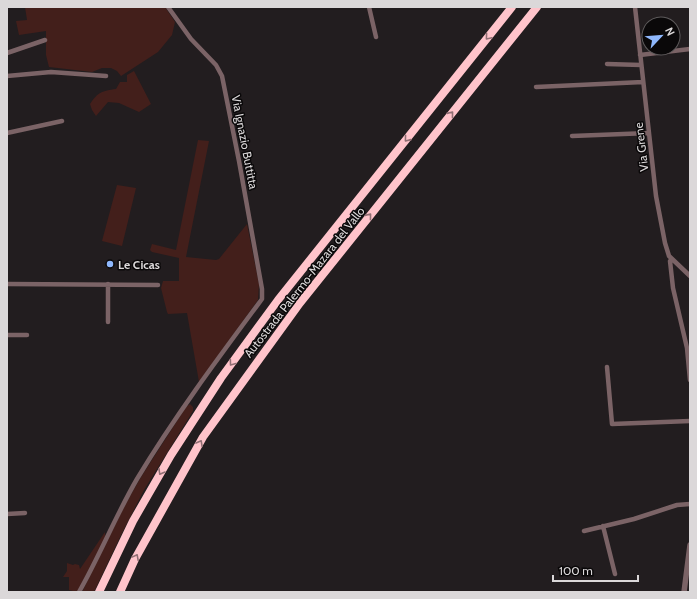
<svg xmlns="http://www.w3.org/2000/svg" width="697" height="599" font-family="Cabin,sans-serif">
<rect width="100%" height="100%" fill="#221d1f"/>
<!-- green -->
<path fill="#431f1b" d="M 25,7 L 165,7 L 175,22 L 172,35 L 158,52 L 121,76 L 117,71 L 111,68 L 102,68 L 92,72 L 49,67 L 46,55 L 46,31 L 19,35 L 16,21 L 27,20 Z
M 134,71 L 151,104 L 139,112 L 119,103 L 108,102 L 96,116 L 92,110 L 90,104 C 98,92 102,91 116,89 L 120,82 L 127,82 L 127,75 Z
M 198,140 L 209,141 L 186,257 L 216,260 L 219,259 L 247,224 L 259,284 L 258,300 L 199,382 L 187,313 L 168,314 L 167,312 L 161,288 L 163,281 L 179,281 L 179,258 L 152,252 L 150,250 L 152,244 L 176,250 Z
M 117,185 L 136,188 L 122,246 L 102,241 Z
M 190,404 L 193,407 L 193,411 L 144,490 L 121,535 L 94,592 L 82,592 L 125,505 L 141,477 L 186,407 Z
M 105,532 L 105,539 L 77,592 L 69,590 L 69,577 L 63,577 L 67,571 L 67,563 L 73,565 L 75,564 L 79,565 L 80,569 Z"/>
<g fill="none" stroke-linecap="round" stroke-linejoin="round">
<!-- minor -->
<path stroke="#7b6366" stroke-width="4.5" d="M 369,7 L 376,37
M 635,7 L 656,196 L 665,243 L 669,256 L 690,276
M 7,53 L 45,40
M 640,55 L 690,49
M 607,64 L 641,65
M 7,76 L 51,72 L 106,76
M 536,87 L 643,82
M 7,133 L 62,121
M 572,136 L 649,133
M 670,261 L 673,288 L 687,348 L 690,380
M 7,284 L 158,285
M 108,284 L 108,322
M 7,335 L 27,335
M 607,367 L 612,424 L 690,421
M 7,514 L 25,513
M 603,526 L 615,574
M 584,531 L 634,519 L 677,505 L 690,504
M 79,592 C 100,555 116,515 137,479 C 175,416 219,357 262,299 L 262,289 L 239,161 L 222,76 L 216,65 L 191,39 L 168,7"/>
<!-- tertiary -->
<path stroke="#7b6366" stroke-width="5.5" d="M 684,592 L 690,545"/>
<!-- motorway -->
<path stroke="#ffc4cb" stroke-width="8" d="M 99,592 L 133,521 L 171,455 L 221,378 L 278,300 L 512,7
M 120,592 L 135,559 L 203,437 L 300,303 L 537,7"/>
</g>
<!-- one-way arrows -->
<defs><path id="oneway-chevron" d="M-2-3.5L2.5 0L-2 3.5" fill="none" stroke-width="1.6" stroke-linecap="round" stroke-linejoin="round"/></defs>
<g stroke="#916f74">
<use href="#oneway-chevron" transform="translate(488 37) rotate(130)"/>
<use href="#oneway-chevron" transform="translate(451 114) rotate(-51)"/>
<use href="#oneway-chevron" transform="translate(407 139) rotate(129)"/>
<use href="#oneway-chevron" transform="translate(369 216) rotate(-51)"/>
<use href="#oneway-chevron" transform="translate(232 363) rotate(126)"/>
<use href="#oneway-chevron" transform="translate(200 443) rotate(-61)"/>
<use href="#oneway-chevron" transform="translate(161 472) rotate(120)"/>
<use href="#oneway-chevron" transform="translate(136 557) rotate(-62)"/>
</g>
<!-- markers -->
<circle fill="#8fb8fd" stroke="#0a0809" stroke-width="1.5" cx="110" cy="264" r="4"/>
<g text-anchor="middle" dominant-baseline="central" stroke-width="3" stroke-linejoin="round" paint-order="stroke">
<!-- street labels -->
<g font-size="12" fill="#dbd8d9" stroke="#0a0809">
<text transform="translate(245 142) rotate(79)">Via Ignazio Buttitta</text>
<text transform="translate(641 147) rotate(-97)">Via Grene</text>
<text transform="translate(304 282) rotate(-52)">Autostrada Palermo-Mazara del Vallo</text>
</g>
<!-- poi labels -->
<g font-size="12" font-weight="bold" fill="#dbd8d9" stroke="#0a0809" text-anchor="start">
<text x="118" y="264">Le Cicas</text>
</g>
</g>
<!-- border -->
<rect width="697" height="599" fill="none" stroke="#dbd8d9" stroke-width="16"/>
<!-- north arrow -->
<g transform="translate(661 36) rotate(64)"><circle r="19" fill="#0a0809" stroke="#5e5b5c"/>
<path d="M0-3L7 15L0 10L-7 15Z" fill="#8fb8fd"/>
<text y="-6" font-size="11" font-weight="bold" text-anchor="middle" fill="#dbd8d9">N</text>
</g>
<!-- scale -->
<path d="M553 575v6h85v-6" fill="none" stroke="#dbd8d9" stroke-width="2"/>
<text x="559" y="575" font-size="12" fill="#dbd8d9" stroke="#0a0809" stroke-width="3" paint-order="stroke">100 m</text>
</svg>
